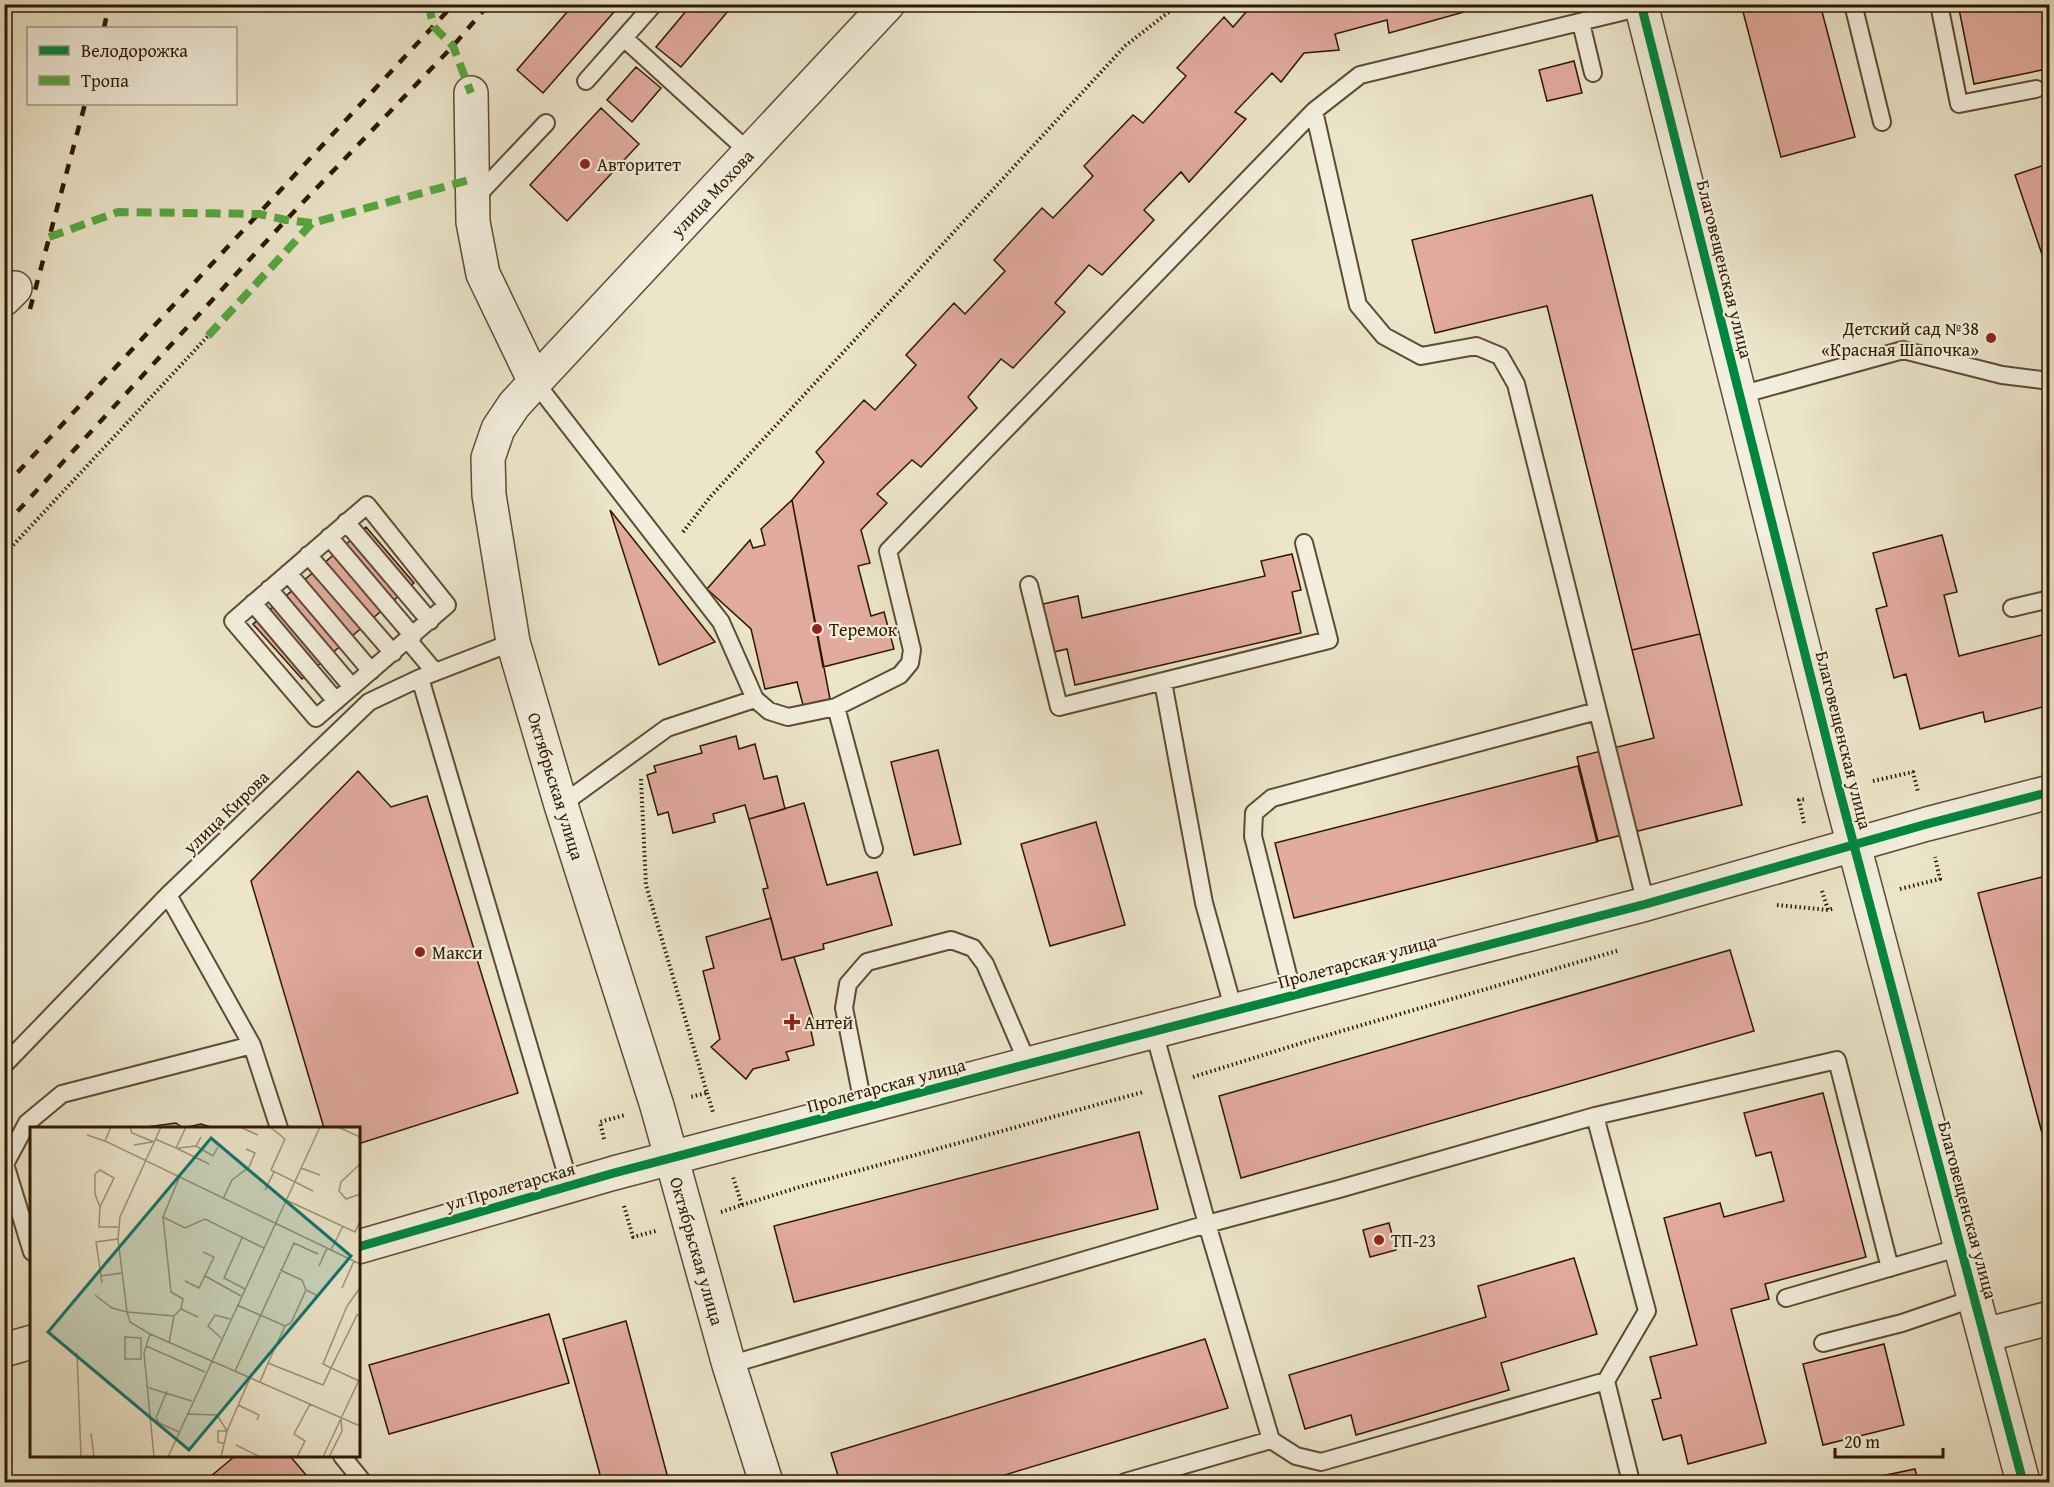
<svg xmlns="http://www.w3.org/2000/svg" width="2054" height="1487" font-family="'Gentium Book Plus',serif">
<rect width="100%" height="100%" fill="#ece5ca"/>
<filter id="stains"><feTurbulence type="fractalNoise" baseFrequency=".00333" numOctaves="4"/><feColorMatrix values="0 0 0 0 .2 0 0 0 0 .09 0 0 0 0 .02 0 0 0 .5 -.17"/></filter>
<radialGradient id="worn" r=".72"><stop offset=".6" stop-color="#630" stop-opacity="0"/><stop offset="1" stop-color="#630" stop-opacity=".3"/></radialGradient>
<!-- building -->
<path fill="#e2ab9f" stroke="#2d1900" stroke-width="1.5" d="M 574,4 L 621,4 L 543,93 L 517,70 Z
M 692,4 L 734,4 L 681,67 L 656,47 Z
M 1253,4 L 1463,4 L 1464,12 L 1389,33 L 1387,20 L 1335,34 L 1339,50 L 1304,53 L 1281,82 L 1272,73 L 1235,112 L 1246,119 L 1189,182 L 1181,172 L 1144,210 L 1154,220 L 1102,275 L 1089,265 L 1055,303 L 1065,312 L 1013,368 L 1001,359 L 968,397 L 977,408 L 921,467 L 912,460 L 877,494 L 887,503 L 861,530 L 870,563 L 858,566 L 871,616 L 884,612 L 894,649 L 823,667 L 792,500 L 824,462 L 816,452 L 864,400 L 875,410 L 916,365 L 906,355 L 954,303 L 965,314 L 1005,271 L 994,260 L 1042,208 L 1053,218 L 1093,176 L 1084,166 L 1133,115 L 1143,123 L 1186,76 L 1177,68 L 1224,17 L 1233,27 Z
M 1741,4 L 1820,4 L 1855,137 L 1781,157 Z
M 1958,4 L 2050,4 L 2050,81 L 2047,69 L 1974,84 Z
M 1574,61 L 1582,93 L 1547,101 L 1539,70 Z
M 636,67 L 661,88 L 632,122 L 607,100 Z
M 601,108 L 639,144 L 567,221 L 530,185 Z
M 2050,163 L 2050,278 L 2015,175 Z
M 1592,195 L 1700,634 L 1632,650 L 1547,306 L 1435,333 L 1412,240 Z
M 792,500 L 830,699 L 803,705 L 797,682 L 765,689 L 751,629 L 707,589 L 750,540 L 753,548 L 765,545 L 761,529 Z
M 610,510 L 715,642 L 659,665 Z
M 366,527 L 414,583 L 302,679 L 253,624 Z
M 1942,535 L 1957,592 L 1944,595 L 1959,656 L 2050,633 L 2050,705 L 1985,722 L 1983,712 L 1920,729 L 1906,674 L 1894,678 L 1876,609 L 1887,606 L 1873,553 Z
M 1292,554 L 1301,590 L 1292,592 L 1301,633 L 1075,685 L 1067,649 L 1054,652 L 1043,604 L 1078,596 L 1082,618 L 1265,576 L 1261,561 Z
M 1700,634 L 1742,805 L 1598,841 L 1577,757 L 1654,738 L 1632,650 Z
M 736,736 L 739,749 L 755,744 L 764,779 L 777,776 L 785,809 L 749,819 L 745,805 L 713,814 L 715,822 L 673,833 L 668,812 L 658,815 L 647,775 L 656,772 L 654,766 L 702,753 L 700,746 Z
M 938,750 L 961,844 L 914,855 L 891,762 Z
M 1578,766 L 1597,842 L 1294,918 L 1275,843 Z
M 358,771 L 391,807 L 427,796 L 518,1093 L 358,1144 L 358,1128 L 324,1128 L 251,881 Z
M 804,803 L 827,885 L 877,872 L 892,925 L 823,944 L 824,949 L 782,960 L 763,889 L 768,888 L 749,819 Z
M 1096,822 L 1125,925 L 1050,946 L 1021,844 Z
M 2050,875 L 2050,1163 L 1978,893 Z
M 771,918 L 782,960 L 794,957 L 815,1025 L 810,1026 L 814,1045 L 786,1052 L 789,1060 L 753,1069 L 746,1079 L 711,1047 L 720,1039 L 703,971 L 714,968 L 706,937 Z
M 1730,950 L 1754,1031 L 1241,1178 L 1219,1096 Z
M 1823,1093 L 1866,1257 L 1765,1284 L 1769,1299 L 1731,1309 L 1766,1443 L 1688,1464 L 1681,1435 L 1663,1440 L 1652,1400 L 1661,1398 L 1650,1357 L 1697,1345 L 1664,1218 L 1720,1203 L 1724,1217 L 1784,1201 L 1771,1152 L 1756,1156 L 1744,1113 Z
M 176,1123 L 183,1128 L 201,1124 L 214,1128 L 139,1128 Z
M 1139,1132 L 1158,1209 L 794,1302 L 774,1226 Z
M 1389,1223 L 1396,1250 L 1370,1257 L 1363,1230 Z
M 1574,1258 L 1597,1334 L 1501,1363 L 1509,1390 L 1356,1435 L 1351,1415 L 1305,1429 L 1289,1375 L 1486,1317 L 1478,1286 Z
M 549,1314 L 569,1383 L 389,1434 L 369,1365 Z
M 626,1321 L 669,1482 L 602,1482 L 563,1339 Z
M 1205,1339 L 1228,1408 L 981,1482 L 840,1482 L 831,1453 Z
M 1884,1344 L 1904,1425 L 1823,1445 L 1803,1364 Z
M 235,1456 L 290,1456 L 312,1482 L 204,1482 Z
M 1915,1469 L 1918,1482 L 1853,1482 Z"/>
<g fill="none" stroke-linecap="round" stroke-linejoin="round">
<defs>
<path id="lane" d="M 1853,4 L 1882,122
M 1939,4 L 1959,104 L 2036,89
M 1581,23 L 1593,73
M 624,38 L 750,153
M 586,81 L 654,4
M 1314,111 L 1360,75 L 1642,7
M 474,199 L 546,123
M 535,382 L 721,622 L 755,699 L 769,711 L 788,717 L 836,707 L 900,675 L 910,663 L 912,650 L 888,551 L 1314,111 L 1358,305 L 1384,336 L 1421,356 L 1476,346 L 1500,356 L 1516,384 L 1646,904
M 1740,395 L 1903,350 L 2002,375 L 2050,381
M 367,505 L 447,605 L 316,718 L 233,621 Z
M 346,522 L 430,621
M 329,537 L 413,636
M 308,555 L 393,653
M 288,573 L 371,671
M 1029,585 L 1059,707 L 1329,640 L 1304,543
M 269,589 L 352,687
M 253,603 L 336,701
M 2012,608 L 2050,599
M 408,640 L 435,672
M 420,678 L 570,1186
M 1163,682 L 1204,903 L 1234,1011
M 836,707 L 874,849
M 561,805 L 667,728 L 755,699
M 168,895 L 252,1045 L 279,1128
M 1293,995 L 1253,836 L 1254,813 L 1272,798 L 1597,711
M 1154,1032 L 1207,1224 L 1271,1440 L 1296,1456 L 1321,1462 L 1606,1381
M 4,1065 L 168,895 L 369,702 L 420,678 L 513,642
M 864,1109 L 844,1008 L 848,984 L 867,962 L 951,940 L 973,948 L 985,964 L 1028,1064
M 1595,1116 L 1647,1311 L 1606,1381 L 1631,1482
M 32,1252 L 5,1164 L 27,1123 L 62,1094 L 252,1045
M 1786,1298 L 1961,1247
M 1823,1343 L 1902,1323 L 1975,1298
M 729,1365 L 1207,1224 L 1339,1189 L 1595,1116 L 1837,1060 L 1890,1268
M 342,1456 L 363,1482
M 1125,1482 L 1271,1440"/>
<path id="street" d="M 1641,4 L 1839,789 L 2023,1482
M 471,93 L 473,222 L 483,274 L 535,382 L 514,405 L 498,429 L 488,458 L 489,495 L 513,642 L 561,805 L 657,1106 L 729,1365 L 766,1482
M 4,299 L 15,288
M 535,382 L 888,4
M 358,1247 L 614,1173 L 1028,1064 L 1646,904 L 1927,824 L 2050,792
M 1985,1335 L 2050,1318
M 4,1350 L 32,1342"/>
</defs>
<!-- lane casing -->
<use href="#lane" stroke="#5d4c32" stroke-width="20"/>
<!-- street casing -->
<use href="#street" stroke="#5d4c32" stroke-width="36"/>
<!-- path -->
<path stroke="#2d1900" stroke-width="4" stroke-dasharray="1.5 3" stroke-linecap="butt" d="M 683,532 L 711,496 L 1125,46 L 1179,4
M 4,555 L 208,336
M 641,779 L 646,885 L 707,1093 L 690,1097
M 1873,781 L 1913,772 L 1918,792
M 1804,823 L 1799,800 L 1805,799
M 1900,889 L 1940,879 L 1935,857
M 1822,891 L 1828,910
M 1777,905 L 1828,910 L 1835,908
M 1193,1077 L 1321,1037 L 1620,950
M 707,1093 L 713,1112
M 604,1139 L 600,1122 L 625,1115
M 742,1205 L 803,1186 L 1143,1092
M 624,1206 L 633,1237 L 656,1231
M 721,1212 L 742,1205 L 733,1177"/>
<!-- lane -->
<use href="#lane" stroke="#f3eedd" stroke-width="16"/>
<!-- street -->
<use href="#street" stroke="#f3eedd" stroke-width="33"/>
<!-- rail -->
<path stroke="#2d1900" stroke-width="4.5" stroke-dasharray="10 10" stroke-linecap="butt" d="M 104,28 L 109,4
M 30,309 L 85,104
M 4,487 L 454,4
M 4,526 L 286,220 L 453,46 L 489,4"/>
<!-- quiet -->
<path stroke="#54a940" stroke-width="8" stroke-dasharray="15 8" stroke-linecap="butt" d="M 428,4 L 434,27 L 453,46 L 471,93
M 49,237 L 118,212 L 259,214 L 286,220 L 312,223
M 208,336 L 312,223 L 473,179"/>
<defs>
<path id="cycleway" d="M 1641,4 L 1839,789 L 2023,1482
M 358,1247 L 614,1173 L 1028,1064 L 1646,904 L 1927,824 L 2050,792"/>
</defs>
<!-- cycleway casing -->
<use href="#cycleway" stroke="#f3eedd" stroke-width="13"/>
<!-- cycleway -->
<use href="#cycleway" stroke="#00873e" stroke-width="9"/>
</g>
<!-- markers -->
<g fill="#8f2418" stroke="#f3eedd" stroke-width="2">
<circle cx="585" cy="164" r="6"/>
<circle cx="1991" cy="338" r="6"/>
<circle cx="817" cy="629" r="6"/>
<circle cx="420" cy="952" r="6"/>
<path d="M789 1013h6v6h6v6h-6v6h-6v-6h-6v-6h6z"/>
<circle cx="1379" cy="1240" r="6"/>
</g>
<g text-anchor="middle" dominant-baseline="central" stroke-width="4.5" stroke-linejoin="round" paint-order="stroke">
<!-- poi labels -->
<g font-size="18" fill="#2d1900" stroke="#f3eedd" text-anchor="start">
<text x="597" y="164">Авторитет</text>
<text x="1979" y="328" text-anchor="end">Детский сад №38<tspan x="1979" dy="21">«Красная Шапочка»</tspan></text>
<text x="829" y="629">Теремок</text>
<text x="432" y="952">Макси</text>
<text x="804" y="1022">Антей</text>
<text x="1391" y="1240">ТП-23</text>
</g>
<!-- street labels -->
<g font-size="18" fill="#2d1900" stroke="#f3eedd">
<text transform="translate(712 193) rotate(-47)">улица Мохова</text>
<text transform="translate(1725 269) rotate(76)">Благовещенская улица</text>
<text transform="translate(1844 740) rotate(76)">Благовещенская улица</text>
<text transform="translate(556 786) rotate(73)">Октябрьская улица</text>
<text transform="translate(226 812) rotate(-44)">улица Кирова</text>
<text transform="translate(1357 961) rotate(-15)">Пролетарская улица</text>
<text transform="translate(886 1085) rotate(-15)">Пролетарская улица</text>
<text transform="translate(510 1186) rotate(-16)">ул Пролетарская</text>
<text transform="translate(1968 1210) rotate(75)">Благовещенская улица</text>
<text transform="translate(697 1251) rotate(74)">Октябрьская улица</text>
</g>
</g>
<!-- overview -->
<g transform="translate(30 1127)">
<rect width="330" height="330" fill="#ece5ca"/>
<path fill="none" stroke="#a09379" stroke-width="1.5" d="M 81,0 L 75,14 L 330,137M 100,0 L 102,6 L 124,15M 131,0 L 90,90 L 88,112 L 97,185 L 144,189 L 151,182 L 153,172 L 141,165 L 133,90 L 155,101 L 175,92 L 234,121M 210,0 L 228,8M 240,0 L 255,12 L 241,43 L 283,64M 308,0 L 330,10M 57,8 L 75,14M 125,12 L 146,21 L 156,0M 104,18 L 122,15M 166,19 L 183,29 L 188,20M 146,21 L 179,37M 148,21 L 166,19 L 171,10M 330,37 L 311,55 L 309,64 L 316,72 L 330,67M 271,41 L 290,48M 235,63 L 244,45M 193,72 L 202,53 L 219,40 L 225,26 L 216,22M 256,73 L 325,105 L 330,94M 70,80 L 65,67 L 65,47 L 70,43 L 84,51 L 70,80 L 69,100 L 88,100M 133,90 L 149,51M 212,111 L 194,151 L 215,162M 301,123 L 313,99M 289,139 L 297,121M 250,143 L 272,153 L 276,163 L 288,169M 71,149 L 92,146M 175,149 L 211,169M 155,154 L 169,161 L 184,130 L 173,125M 72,156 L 66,115 L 88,112M 312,161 L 324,134M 65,168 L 82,181 L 97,185 L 100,195 L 120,207 L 330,299M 207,178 L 255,199 L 261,196 L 276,163M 151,182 L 168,190M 120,207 L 114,226 L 124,330M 95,210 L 111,211 L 111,232 L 95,232 ZM 191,211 L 178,199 L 185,188 L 200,192M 139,216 L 144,189M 116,219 L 175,245M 47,226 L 51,330M 238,236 L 255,199M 205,244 L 264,116 L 288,127M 329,254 L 301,241 L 327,188 L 330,189M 230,255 L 238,236 L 293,258 L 301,241 L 293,237 L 317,179 L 330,161M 116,260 L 162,274M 137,264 L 126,291 L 129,296 L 149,305M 208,278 L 229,288 L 227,293M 157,287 L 187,288 L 197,304 L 188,304 L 188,315 L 195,317M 61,306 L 64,330M 206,318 L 230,330M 138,330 L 290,0M 191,330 L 197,304 L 220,251M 267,330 L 275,314 L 264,307 L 280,277M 293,330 L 329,253M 299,330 L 312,304 L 311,292"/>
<path fill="#0f766e" fill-opacity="0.15" stroke="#0f766e" stroke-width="3" d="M 181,11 L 321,129 L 159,323 L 18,205 Z"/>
<rect width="330" height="330" fill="none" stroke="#2d1900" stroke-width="3"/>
</g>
<!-- margin -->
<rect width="2054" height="1487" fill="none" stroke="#ece5ca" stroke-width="24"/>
<rect x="6" y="6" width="2042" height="1475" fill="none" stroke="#2d1900" stroke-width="3"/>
<rect x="12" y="12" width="2030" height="1463" fill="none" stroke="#2d1900" stroke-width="1.5"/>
<!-- legend -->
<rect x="27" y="27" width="210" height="78" fill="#f3eedd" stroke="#a49985" stroke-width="1.5"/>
<rect x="39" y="46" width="30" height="9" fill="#00873e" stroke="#a49985" stroke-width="1.5"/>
<text x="81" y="57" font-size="18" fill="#2d1900">Велодорожка</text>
<rect x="39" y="76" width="30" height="9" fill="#54a940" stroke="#a49985" stroke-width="1.5"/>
<text x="81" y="87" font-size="18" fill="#2d1900">Тропа</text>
<!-- scale -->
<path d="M1835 1448v9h108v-9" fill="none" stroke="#2d1900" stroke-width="3"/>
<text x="1844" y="1448" font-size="18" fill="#2d1900" stroke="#f3eedd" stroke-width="4.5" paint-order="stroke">20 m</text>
<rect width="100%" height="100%" filter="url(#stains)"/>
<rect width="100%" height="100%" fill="url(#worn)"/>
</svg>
